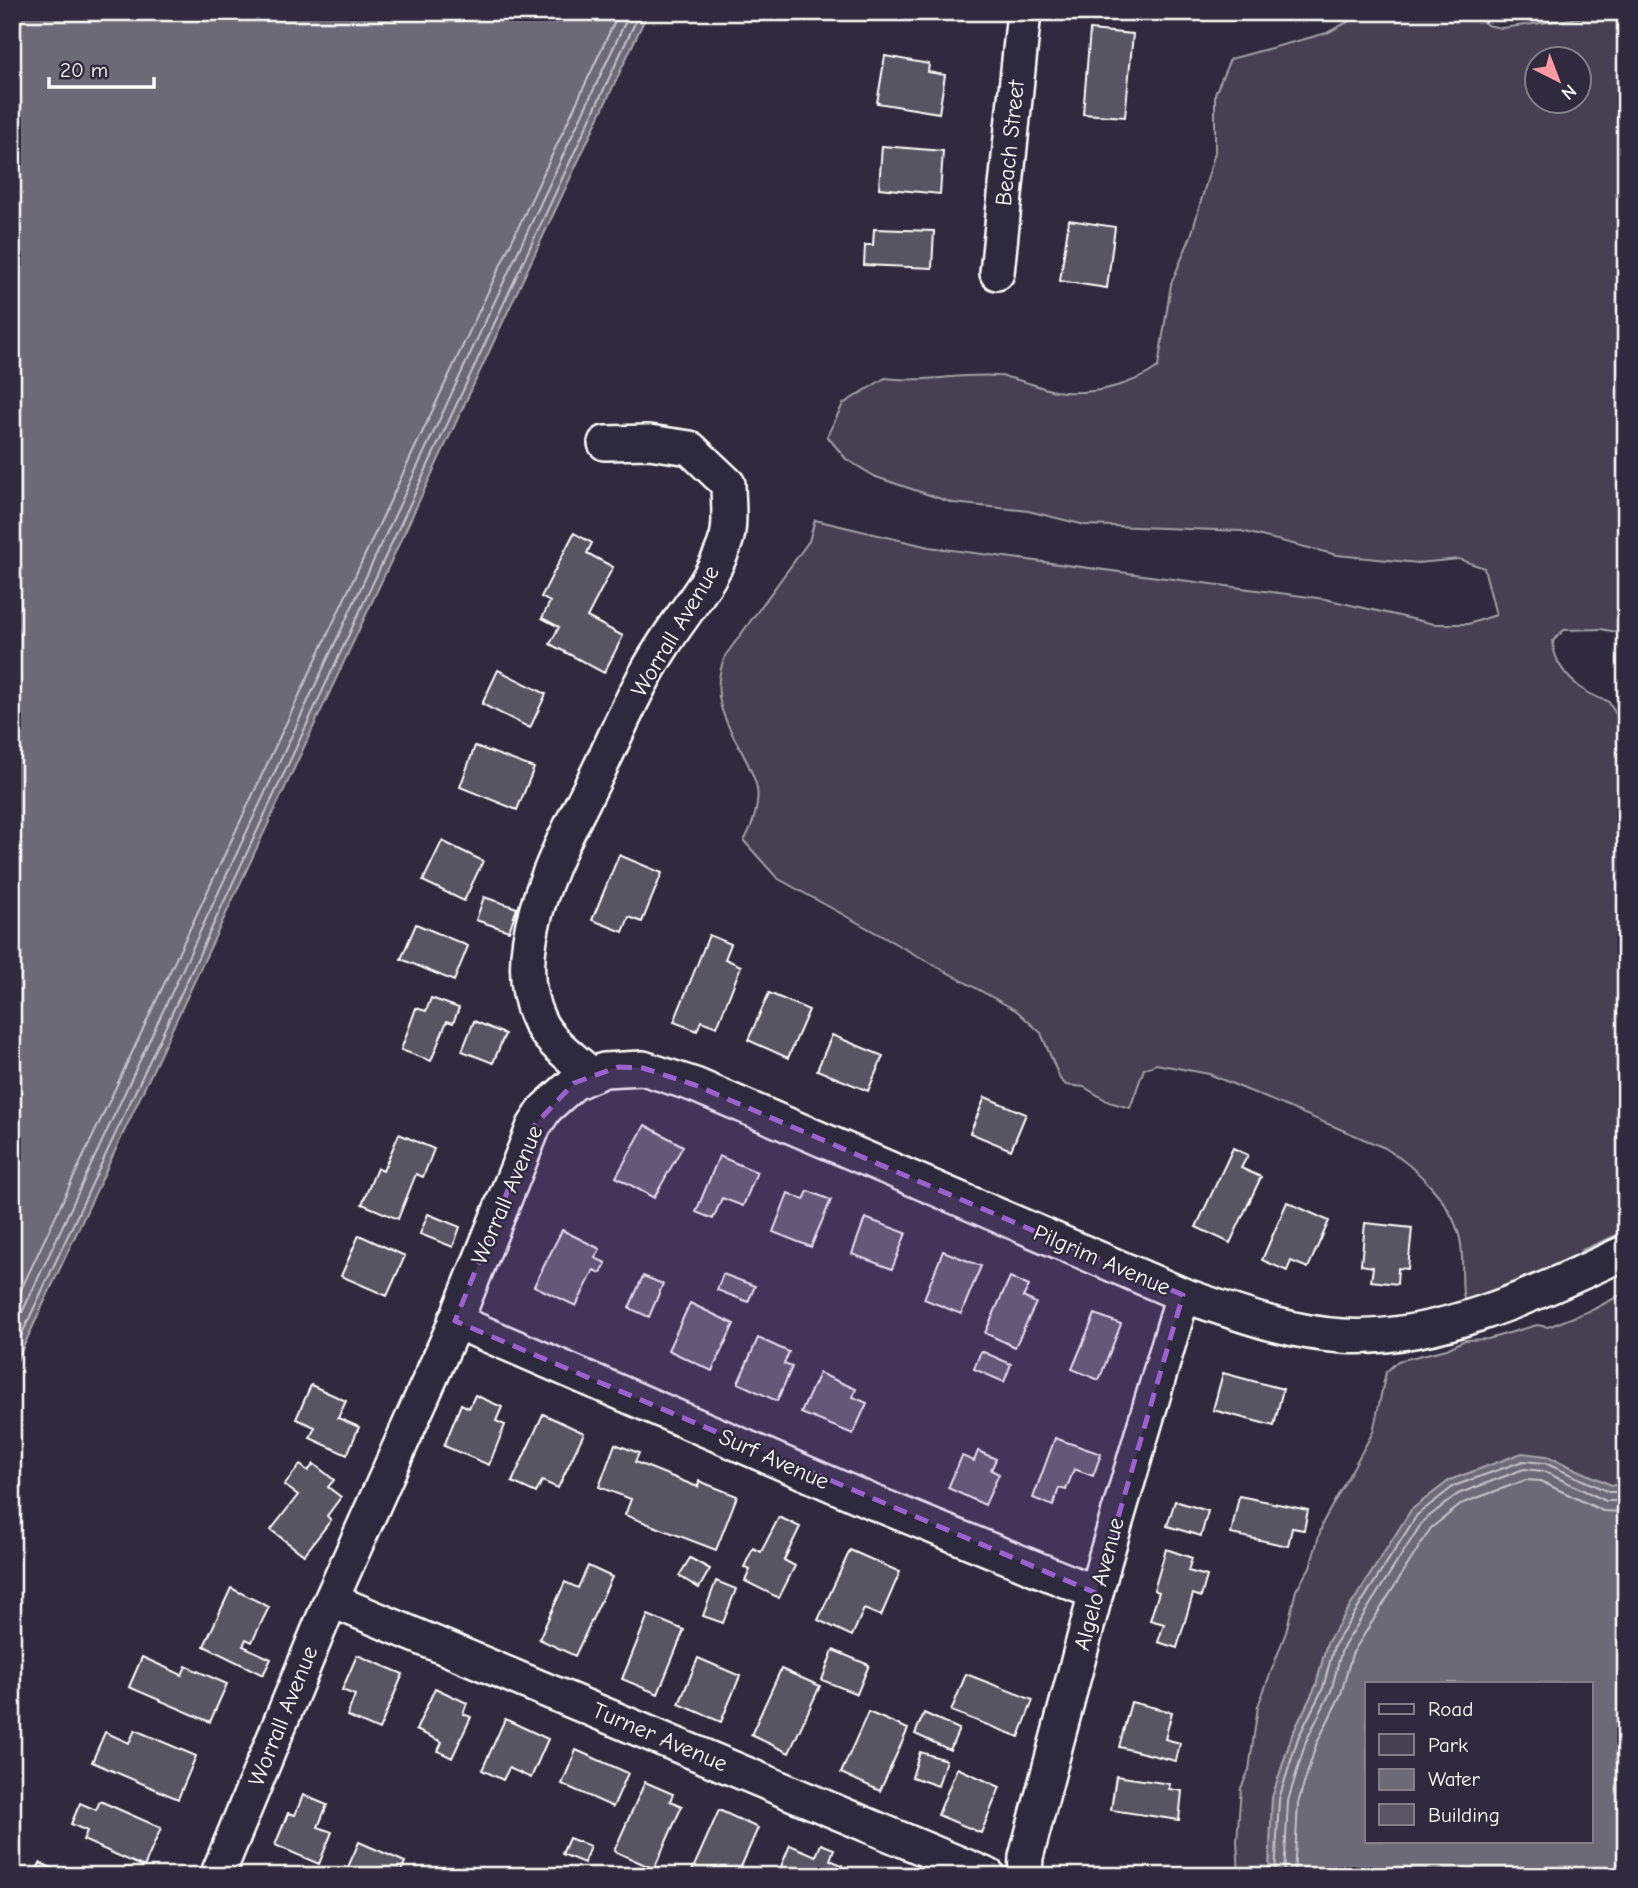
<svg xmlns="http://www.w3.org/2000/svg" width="1638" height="1888" font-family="'Comic Neue',sans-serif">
<rect width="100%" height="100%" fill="#2f2a3d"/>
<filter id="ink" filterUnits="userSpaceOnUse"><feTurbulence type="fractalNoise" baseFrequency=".0143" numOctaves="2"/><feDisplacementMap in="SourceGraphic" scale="14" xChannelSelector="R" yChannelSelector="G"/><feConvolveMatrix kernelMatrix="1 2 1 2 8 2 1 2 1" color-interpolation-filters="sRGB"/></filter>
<g filter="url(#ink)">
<!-- green -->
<path fill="#464152" stroke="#a2a0a8" stroke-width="2" fill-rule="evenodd" d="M 1366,12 L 1472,12 L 1487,25 L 1502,28 L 1626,12 L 1626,634 L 1601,629 L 1564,630 L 1553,641 C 1554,670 1581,694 1608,701 L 1626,730 L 1626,1231 L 1582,1250 L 1572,1261 L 1524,1277 L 1477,1304 L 1465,1304 C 1459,1282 1465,1261 1460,1239 C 1452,1202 1416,1167 1385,1148 L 1209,1074 L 1156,1064 L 1144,1069 L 1130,1108 L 1109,1102 L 1084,1087 L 1066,1085 L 1060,1079 L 1041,1033 L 1017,1011 L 777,878 L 744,841 C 753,825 761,802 756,784 C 742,738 703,711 725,656 L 809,541 L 815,520 L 929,547 L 1325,599 L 1434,624 L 1468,624 L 1496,615 L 1484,568 L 1459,559 L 1418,563 L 1337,555 L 1241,531 L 1085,525 L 1028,511 L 953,503 L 876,477 L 846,459 L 827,436 L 843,404 L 885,378 C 923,383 960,373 998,376 C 1017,377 1036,387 1055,391 C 1088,396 1132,386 1158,367 L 1171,284 L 1191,236 L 1215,152 L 1215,94 L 1230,59 L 1327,33 ZM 1536,60 L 1578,60 L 1578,102 L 1536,102 Z
M 1626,1292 L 1623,1486 L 1611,1485 L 1547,1456 L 1327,1643 L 1316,1686 L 1292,1735 L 1272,1798 L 1269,1876 L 1239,1876 L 1237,1841 L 1241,1788 L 1249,1770 L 1258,1706 L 1286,1632 L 1296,1590 L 1310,1567 L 1323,1522 L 1373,1432 L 1386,1372 L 1398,1361 L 1447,1349 L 1465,1340 L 1488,1339 L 1537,1325 L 1548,1327 L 1594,1309 Z"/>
<!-- water -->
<path fill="#6d6a77" stroke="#a7a6ad" stroke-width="2" fill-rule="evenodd" d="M 12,12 L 648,12 L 12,1371 Z
M 1522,1453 L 1546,1456 L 1611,1485 L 1623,1486 L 1626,1478 L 1626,1876 L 1269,1876 L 1272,1798 L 1292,1735 L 1316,1686 L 1327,1643 L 1411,1510 L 1450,1480 ZM 1367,1683 L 1591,1683 L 1591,1841 L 1367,1841 Z"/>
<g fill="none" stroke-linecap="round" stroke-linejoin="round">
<!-- shore -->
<path stroke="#c5c3c9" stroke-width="2" d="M 12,1309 L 619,12
M 12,1334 L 630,12
M 12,1355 L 640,12
M 1275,1876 L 1279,1799 L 1298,1738 L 1323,1688 L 1334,1646 L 1417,1515 L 1454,1486 L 1523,1461 L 1545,1463 L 1609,1492 L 1626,1492
M 1284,1876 L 1288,1801 L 1306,1741 L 1331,1691 L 1342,1649 L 1423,1521 L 1458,1494 L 1524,1469 L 1543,1471 L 1606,1501 L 1626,1501
M 1294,1876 L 1298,1803 L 1316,1745 L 1341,1694 L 1352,1654 L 1431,1528 L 1463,1503 L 1526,1480 L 1540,1481 L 1603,1511 L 1626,1512"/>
</g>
<!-- building -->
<path fill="#595564" stroke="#fff" stroke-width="2" d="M 1090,30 L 1133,34 L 1125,117 L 1083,114 Z
M 885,56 L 929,64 L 928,72 L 945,75 L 939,113 L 877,103 Z
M 882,146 L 943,151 L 940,194 L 879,188 Z
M 1069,220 L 1115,227 L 1107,288 L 1060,281 Z
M 874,229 L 934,231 L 932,268 L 864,265 L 865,245 L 873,245 Z
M 574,533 L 592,543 L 587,553 L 613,567 L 587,617 L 623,636 L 604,673 L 550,644 L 559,627 L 542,618 L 550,602 L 541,597 Z
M 498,670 L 546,694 L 530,728 L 482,704 Z
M 475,746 L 534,768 L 517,810 L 460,787 Z
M 442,841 L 483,861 L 464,901 L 423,881 Z
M 619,855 L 662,873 L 642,922 L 629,917 L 623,932 L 592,920 Z
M 484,897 L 517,908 L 509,931 L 476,920 Z
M 416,924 L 468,946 L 454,981 L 401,959 Z
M 709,935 L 731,944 L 725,959 L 741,966 L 717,1027 L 701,1021 L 697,1031 L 674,1022 Z
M 769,993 L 809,1010 L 788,1058 L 748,1040 Z
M 431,998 L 459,1008 L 453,1023 L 447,1021 L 431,1061 L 401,1050 L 416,1008 L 426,1011 Z
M 474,1021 L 505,1034 L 493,1063 L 462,1051 Z
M 832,1035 L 883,1056 L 868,1091 L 817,1070 Z
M 985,1097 L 1026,1114 L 1011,1150 L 970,1133 Z
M 645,1125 L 683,1146 L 654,1198 L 616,1177 Z
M 399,1134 L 434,1149 L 423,1177 L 416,1174 L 398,1219 L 362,1204 L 377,1168 L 383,1171 Z
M 1233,1148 L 1248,1155 L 1241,1168 L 1261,1177 L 1230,1243 L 1196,1227 Z
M 719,1156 L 757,1172 L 743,1206 L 722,1198 L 713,1219 L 696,1212 Z
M 808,1191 L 831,1200 L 811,1247 L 773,1232 L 788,1193 L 804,1200 Z
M 1287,1202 L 1329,1221 L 1308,1268 L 1291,1261 L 1287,1271 L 1262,1260 Z
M 428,1214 L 460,1227 L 453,1247 L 420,1234 Z
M 865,1218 L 906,1233 L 892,1269 L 852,1254 Z
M 1365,1223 L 1412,1228 L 1408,1269 L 1398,1268 L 1397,1284 L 1371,1281 L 1373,1267 L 1361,1265 Z
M 562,1230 L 600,1249 L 595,1258 L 606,1263 L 601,1273 L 594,1270 L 576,1306 L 534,1286 Z
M 359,1235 L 405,1256 L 387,1296 L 341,1276 Z
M 943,1251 L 981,1266 L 961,1314 L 924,1299 Z
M 723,1274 L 755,1286 L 748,1302 L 717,1290 Z
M 643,1276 L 663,1284 L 649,1317 L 629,1308 Z
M 1010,1277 L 1029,1286 L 1023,1297 L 1036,1303 L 1015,1347 L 985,1333 Z
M 690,1303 L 734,1324 L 712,1371 L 668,1350 Z
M 1095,1314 L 1121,1324 L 1099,1380 L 1072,1369 Z
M 758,1338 L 789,1352 L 784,1364 L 792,1367 L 777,1401 L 738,1383 Z
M 981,1351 L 1011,1364 L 1004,1382 L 974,1369 Z
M 819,1373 L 856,1389 L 853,1397 L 867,1403 L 853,1434 L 801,1413 Z
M 1223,1373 L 1283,1389 L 1274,1426 L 1213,1410 Z
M 311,1385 L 346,1401 L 338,1418 L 359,1427 L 347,1455 L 310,1438 L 315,1427 L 296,1419 Z
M 475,1395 L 502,1407 L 496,1421 L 505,1425 L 489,1465 L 444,1446 L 461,1404 L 469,1408 Z
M 543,1414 L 584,1433 L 558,1488 L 542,1481 L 536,1493 L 512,1482 Z
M 1055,1438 L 1101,1454 L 1093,1476 L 1074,1469 L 1066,1490 L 1059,1488 L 1053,1506 L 1033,1498 Z
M 615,1444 L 639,1453 L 635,1462 L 698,1487 L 699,1481 L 737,1496 L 716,1550 L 625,1515 L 631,1499 L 599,1487 Z
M 978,1451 L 996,1459 L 991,1470 L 999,1474 L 985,1505 L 948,1488 L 962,1456 L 974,1461 Z
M 314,1464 L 334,1480 L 328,1487 L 341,1497 L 327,1516 L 331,1520 L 304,1555 L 271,1530 L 298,1495 L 284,1485 L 300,1465 L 308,1471 Z
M 1239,1496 L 1308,1510 L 1304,1530 L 1292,1528 L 1288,1546 L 1231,1534 Z
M 1175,1501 L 1208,1511 L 1201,1536 L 1167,1526 Z
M 779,1517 L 800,1527 L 784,1560 L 795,1566 L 779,1598 L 745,1581 L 750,1570 L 744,1567 L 753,1548 L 761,1552 Z
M 1166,1549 L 1192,1558 L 1188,1571 L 1207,1576 L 1201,1597 L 1193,1594 L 1177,1648 L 1158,1642 L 1164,1624 L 1150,1620 L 1159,1592 L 1154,1590 Z
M 850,1550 L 900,1572 L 881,1616 L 864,1609 L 852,1636 L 818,1620 Z
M 690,1558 L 710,1569 L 699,1588 L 679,1576 Z
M 588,1566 L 612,1577 L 575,1656 L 539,1639 L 565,1582 L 578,1588 Z
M 716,1581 L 736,1589 L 723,1623 L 703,1616 Z
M 231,1588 L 269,1607 L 252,1642 L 246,1639 L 243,1646 L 271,1659 L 263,1675 L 204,1646 Z
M 648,1615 L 684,1630 L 658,1694 L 622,1679 Z
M 833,1650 L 869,1665 L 857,1694 L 822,1680 Z
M 357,1655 L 403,1674 L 379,1730 L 347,1716 L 355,1695 L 342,1690 Z
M 142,1657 L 182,1675 L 186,1666 L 227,1684 L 210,1722 L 129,1687 Z
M 698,1658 L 740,1676 L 721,1722 L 679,1704 Z
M 781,1669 L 820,1686 L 789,1753 L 751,1735 Z
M 966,1674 L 1033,1700 L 1019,1737 L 951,1711 Z
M 435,1688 L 467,1703 L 463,1714 L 471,1717 L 452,1758 L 438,1751 L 442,1742 L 416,1730 Z
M 1131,1702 L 1172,1712 L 1165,1739 L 1180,1743 L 1176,1761 L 1119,1747 Z
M 868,1712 L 908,1729 L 880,1791 L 841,1773 Z
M 924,1713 L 959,1729 L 950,1750 L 915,1734 Z
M 505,1719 L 548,1739 L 531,1778 L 509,1768 L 503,1780 L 482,1770 Z
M 135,1730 L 196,1756 L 178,1799 L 92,1762 L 105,1732 L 129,1743 Z
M 576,1750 L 628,1773 L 613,1807 L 562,1784 Z
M 920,1752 L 946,1760 L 938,1786 L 912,1777 Z
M 957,1768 L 1000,1787 L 981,1833 L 938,1815 Z
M 1116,1776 L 1170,1784 L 1169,1789 L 1182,1791 L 1179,1820 L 1111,1810 Z
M 645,1782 L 673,1794 L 670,1801 L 682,1806 L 654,1869 L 614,1851 Z
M 303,1795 L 327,1805 L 318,1827 L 332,1832 L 319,1864 L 275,1845 L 288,1813 L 295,1815 Z
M 100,1801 L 161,1828 L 144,1867 L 83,1840 L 87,1831 L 71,1824 L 80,1803 L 96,1810 Z
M 719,1810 L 758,1828 L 737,1876 L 696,1876 L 691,1873 Z
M 569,1838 L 590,1846 L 584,1863 L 562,1854 Z
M 359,1842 L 405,1862 L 399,1876 L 344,1876 Z
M 821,1844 L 834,1849 L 830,1860 L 842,1865 L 837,1876 L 777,1876 L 790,1845 L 816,1856 Z
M 40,1863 L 71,1876 L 34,1876 Z
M 445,1870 L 462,1876 L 443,1876 Z"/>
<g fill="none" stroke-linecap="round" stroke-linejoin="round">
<defs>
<path id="street" d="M 997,273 L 1024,12
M 590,1074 C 573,1058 549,1042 539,1021 C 501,943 566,838 599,770 C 619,729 637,685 662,647 C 684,611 715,579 727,537 C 731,521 728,501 728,484 L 690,448 L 649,442 L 605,443
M 455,1321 L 870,1501 L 1096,1593
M 331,1600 L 989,1876
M 217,1876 L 331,1600 L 452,1330 L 534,1126 L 546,1108 L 574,1083 L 604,1070 L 643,1068 L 695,1085 L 1183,1295 C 1234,1312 1288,1333 1342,1336 C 1437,1342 1542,1291 1626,1252
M 1025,1876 L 1026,1857 L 1105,1559 L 1183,1295"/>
</defs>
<!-- street casing -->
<use href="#street" stroke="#fff" stroke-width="38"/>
<!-- street -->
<use href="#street" stroke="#2f2a3d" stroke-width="33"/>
</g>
</g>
<!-- marked area -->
<path fill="#9c61cf" fill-opacity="0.2" stroke="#9c61cf" stroke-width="5" stroke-dasharray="14 9" stroke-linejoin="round" d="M 618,1067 L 643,1068 L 695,1085 L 1183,1295 L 1096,1593 L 455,1321 L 534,1126 L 574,1083 Z"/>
<g text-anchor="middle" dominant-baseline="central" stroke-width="5" stroke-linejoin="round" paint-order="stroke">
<!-- street labels -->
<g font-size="23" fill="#fff" stroke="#2f2a3d">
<text transform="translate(1010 143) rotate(-84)">Beach Street</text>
<text transform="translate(675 631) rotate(-59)">Worrall Avenue</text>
<text transform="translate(507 1195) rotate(-67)">Worrall Avenue</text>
<text transform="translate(1102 1260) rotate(23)">Pilgrim Avenue</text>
<text transform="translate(774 1459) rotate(24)">Surf Avenue</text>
<text transform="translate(1099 1584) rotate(-75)">Algelo Avenue</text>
<text transform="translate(283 1716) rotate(-68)">Worrall Avenue</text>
<text transform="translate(660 1737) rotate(23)">Turner Avenue</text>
</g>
</g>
<!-- margin -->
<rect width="1638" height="1888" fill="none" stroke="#2f2a3d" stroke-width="42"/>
<rect x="21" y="21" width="1596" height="1846" fill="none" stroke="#fff" stroke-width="2.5" filter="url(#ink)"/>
<!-- legend -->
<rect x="1365" y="1682" width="228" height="161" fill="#2f2a3d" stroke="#827f8b" stroke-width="2"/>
<rect x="1379" y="1704" width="35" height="10" fill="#2f2a3d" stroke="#827f8b" stroke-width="2"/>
<text x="1428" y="1716" font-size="21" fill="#ffffff">Road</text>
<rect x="1379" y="1734" width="35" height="21" fill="#464152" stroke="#827f8b" stroke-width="2"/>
<text x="1428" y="1752" font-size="21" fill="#ffffff">Park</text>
<rect x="1379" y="1769" width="35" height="21" fill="#6d6a77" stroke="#827f8b" stroke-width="2"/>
<text x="1428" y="1786" font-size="21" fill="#ffffff">Water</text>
<rect x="1379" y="1804" width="35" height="21" fill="#595564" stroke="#827f8b" stroke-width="2"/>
<text x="1428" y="1822" font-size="21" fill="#ffffff">Building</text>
<!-- north arrow -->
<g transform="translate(1558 80) rotate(138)"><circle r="33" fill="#2f2a3d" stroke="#827f8b" stroke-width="2"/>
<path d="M0-5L12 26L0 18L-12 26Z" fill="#ff9aa2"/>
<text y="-10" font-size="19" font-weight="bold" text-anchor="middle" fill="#ffffff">N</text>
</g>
<!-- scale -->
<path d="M49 77v10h105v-10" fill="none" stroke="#ffffff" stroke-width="3.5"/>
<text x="60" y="77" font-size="21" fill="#ffffff" stroke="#2f2a3d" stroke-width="5" paint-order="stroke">20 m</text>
</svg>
